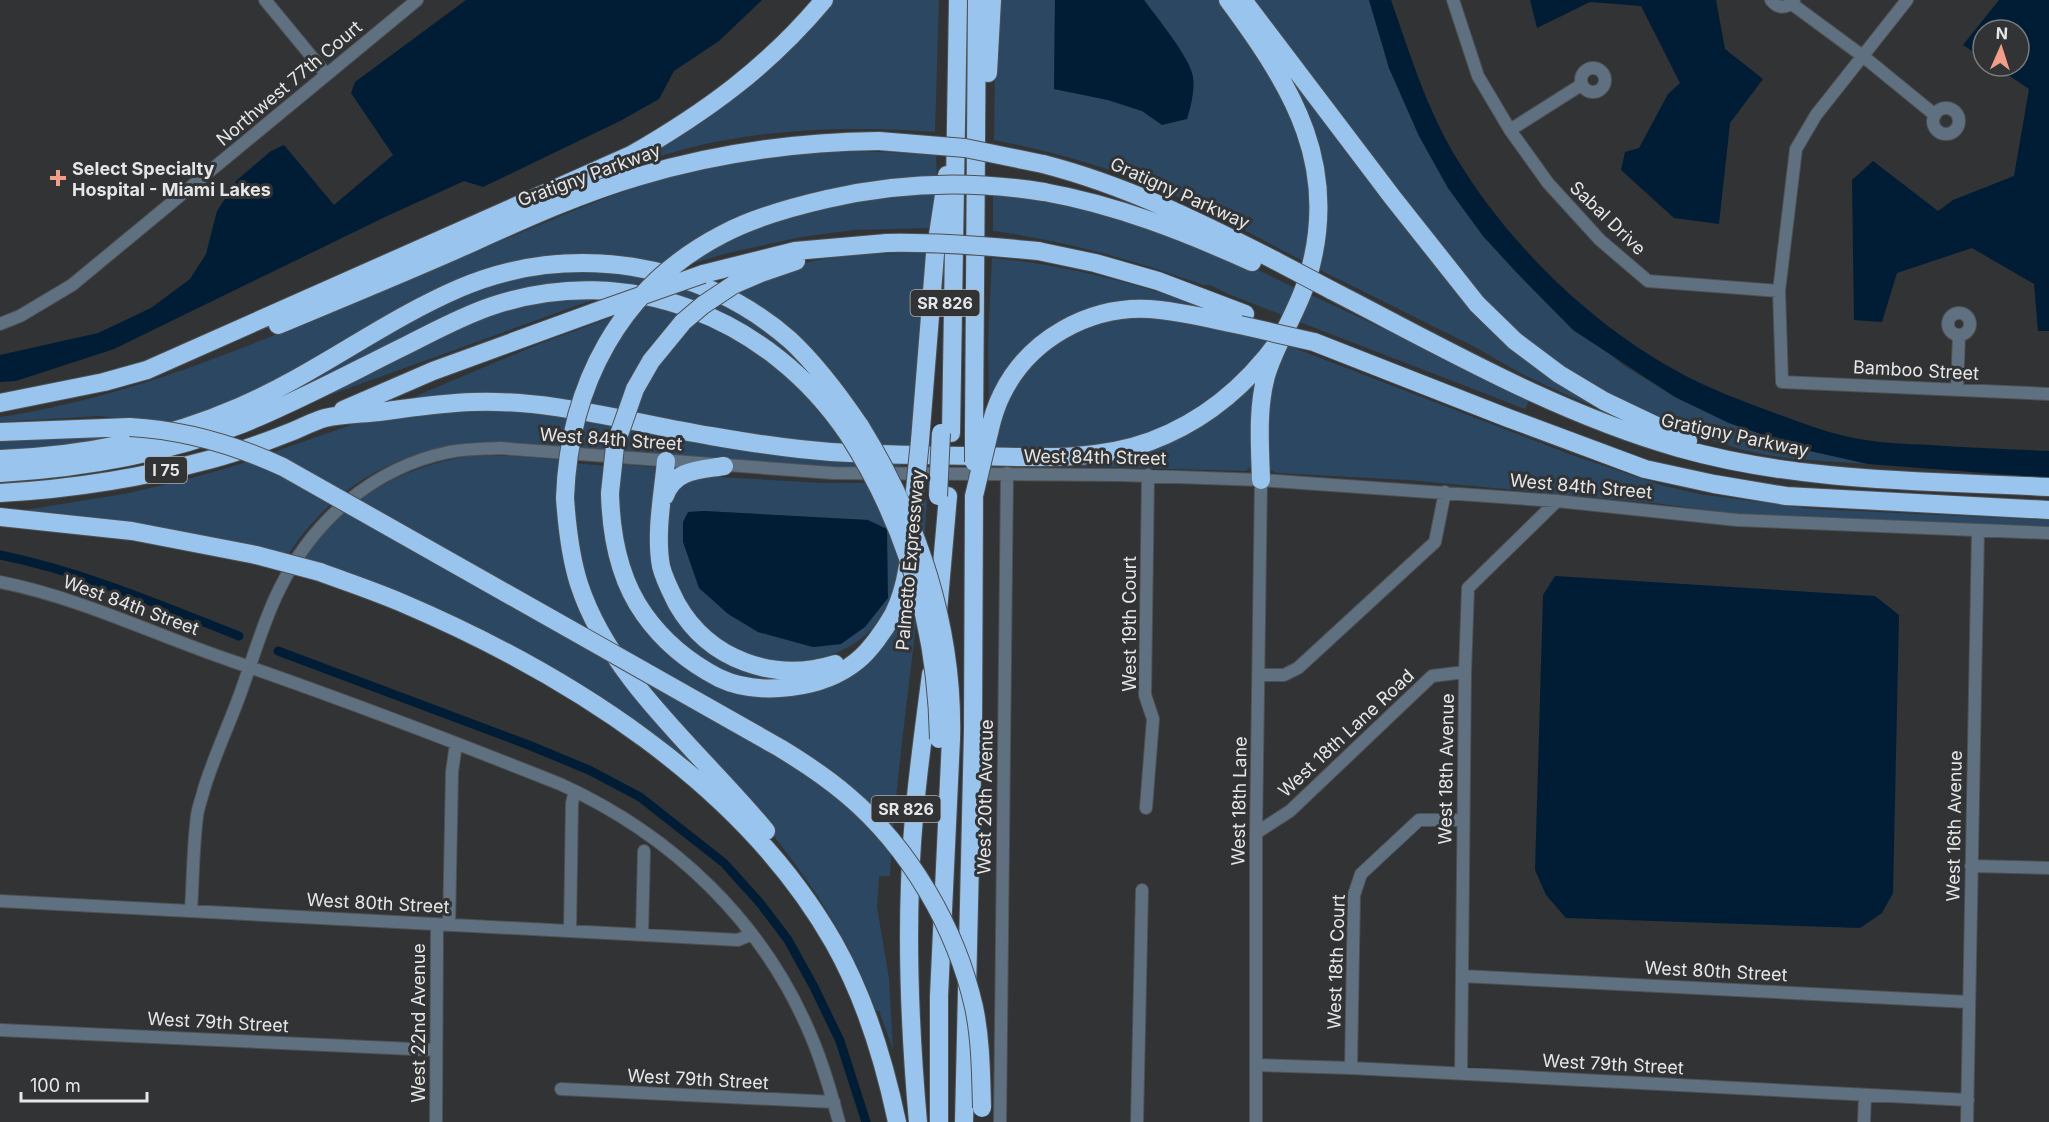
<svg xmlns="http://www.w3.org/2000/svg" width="2049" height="1122" font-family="Inter,sans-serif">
<rect width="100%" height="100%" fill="#313334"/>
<!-- green -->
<path fill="#2b4762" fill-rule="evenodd" d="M 834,0 L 939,0 L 935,132 C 853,126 769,128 689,148 C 658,156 627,167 597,178 L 828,7 Z
M 1000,0 L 1055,0 L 1054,89 L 1108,100 L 1142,111 L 1162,125 L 1187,61 L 1144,0 L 1225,0 L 1301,129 L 1312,202 L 1305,262 C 1254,236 1205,207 1153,186 C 1101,165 1049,151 994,140 L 995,61 L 999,53 Z
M 1248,0 L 1369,0 L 1389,68 L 1419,136 L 1448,188 L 1483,236 L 1517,273 L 1623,365 L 1675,397 L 1729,423 L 1810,451 L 1868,464 L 1794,459 L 1767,455 L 1743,450 L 1686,432 L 1635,410 L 1542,356 L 1482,301 Z
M 1258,25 L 1455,282 L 1622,418 L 1569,396 L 1520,373 L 1475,347 L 1318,269 L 1325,184 Z
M 854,151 L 936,154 L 937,179 L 932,228 L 854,230 L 801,237 L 724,254 L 679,268 L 523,264 L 310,367 L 181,425 L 99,416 L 0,422 L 0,417 C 137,396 256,343 383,290 C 420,274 458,259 496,243 C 553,220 610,193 670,177 C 731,161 792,154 854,151 Z
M 993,191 L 1056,199 L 1219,251 L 1297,289 L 1285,316 L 1228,294 L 1210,285 L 1203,285 C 1134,260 1066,241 993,231 Z
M 930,253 L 914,451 L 881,450 L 850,401 L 732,293 C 756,283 780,270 805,263 C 842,253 892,253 930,253 Z
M 992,258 C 1070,265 1148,286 1221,314 L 1076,319 L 989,411 L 988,341 Z
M 605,269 L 650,279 L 631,286 L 543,287 L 257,412 L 290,390 L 443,302 L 518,276 Z
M 692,288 L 771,332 L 825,388 L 723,314 L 673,295 Z
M 1309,294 L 1408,340 L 1529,401 L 1525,409 L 1297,321 Z
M 601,297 L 305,404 L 431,339 L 517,304 Z
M 653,302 L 687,312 L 620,412 L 585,405 L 591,386 L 639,307 Z
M 618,315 L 574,403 L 397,404 L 539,344 Z
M 1149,315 L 1273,340 L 1207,408 L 1119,446 L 993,451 L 1004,408 L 1022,376 L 1054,342 L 1097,321 Z
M 699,317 L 751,347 L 802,389 L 850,449 L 827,448 L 632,414 L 649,377 Z
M 1284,344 L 1572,455 L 1661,485 L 1699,494 L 1813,509 L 2049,520 L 2049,526 L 1755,516 L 1653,503 L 1408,480 L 1277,473 L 1269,469 L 1267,388 Z
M 1261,378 L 1252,465 L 1246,471 L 991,464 L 1101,460 Z
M 498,404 L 901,462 L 900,466 L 828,467 L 787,464 L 512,442 C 415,442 341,474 287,556 L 19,511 L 129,493 L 192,478 L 237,465 L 362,421 Z
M 125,432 L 129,437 L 0,454 L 0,440 Z
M 475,455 L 512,456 L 563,460 L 577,591 L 722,789 C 641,732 562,670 474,625 C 419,598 361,580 303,561 C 344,497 402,466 475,455 Z
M 573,463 L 606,466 L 617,566 L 690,664 L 797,691 L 886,637 L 921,500 L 927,500 C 920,626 897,750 890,876 L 879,876 L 877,907 L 889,978 L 893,1050 L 879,1011 L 876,1011 C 838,906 771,831 700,748 C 659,701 612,653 589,593 C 583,578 576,548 574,532 C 571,510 573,486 573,463 Z
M 618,464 L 654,467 L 657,472 L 654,532 L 687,624 L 791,678 C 782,679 772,681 764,681 C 696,673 644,617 626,555 C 624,548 621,540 620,533 C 616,511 619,486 618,464 Z
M 701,476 L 824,483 L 869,483 L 904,565 C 898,580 894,598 886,612 C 866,642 833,660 798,661 C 789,662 779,663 770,662 C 763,661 755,657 749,655 C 742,652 733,650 727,647 C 722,644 718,638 713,635 C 672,598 658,542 674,489 ZM 704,511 L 868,520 L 841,644 L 813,647 L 758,632 L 688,512 Z"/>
<!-- water -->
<path fill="#011d36" d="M 466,0 L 762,0 L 719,41 L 674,71 L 659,99 L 620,121 L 483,187 L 464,181 L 385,217 L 114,349 L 16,381 L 0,382 L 0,355 L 98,333 L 151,308 L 190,279 L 206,254 L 217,211 L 237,180 L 271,151 L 284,145 L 334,205 L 393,155 L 351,93 L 355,82 Z
M 1055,0 L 1144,0 C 1156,16 1191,59 1193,77 C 1195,91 1191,105 1187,119 L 1162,125 L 1142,111 L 1108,100 L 1054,89 Z
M 1369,0 L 1391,0 C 1410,54 1427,110 1457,159 C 1508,243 1590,324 1677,371 C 1707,388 1740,400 1772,412 C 1800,422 1830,434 1859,439 C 1882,443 1907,444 1931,445 C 1970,448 2010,449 2049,451 L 2049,478 L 1868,464 L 1810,451 L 1729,423 L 1675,397 L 1573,330 L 1517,273 L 1483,236 L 1448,188 L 1419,136 L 1389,68 Z
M 1530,0 L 1716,0 L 1725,49 L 1763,79 L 1730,123 L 1719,224 L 1674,218 L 1621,170 L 1625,152 L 1639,148 L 1668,94 L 1680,83 L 1641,6 L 1590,2 L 1537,28 Z
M 1999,0 L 2049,0 L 2049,331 L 2038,331 L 2034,284 L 1972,248 L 1897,273 L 1882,322 L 1854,320 L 1852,180 L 1873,161 L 1938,211 L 1953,200 L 2014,176 L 2029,89 L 1995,66 L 2019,66 L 2019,30 L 1983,30 L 1983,58 L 1963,45 Z
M 704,511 L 868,520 L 887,529 L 888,598 L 865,627 L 841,644 L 813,647 L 758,632 L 728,614 L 699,588 L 683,542 L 683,522 L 688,512 Z
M 1555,576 L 1875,596 L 1899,615 L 1893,893 L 1882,913 L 1860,928 L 1566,918 L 1546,895 L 1535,870 L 1543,595 Z"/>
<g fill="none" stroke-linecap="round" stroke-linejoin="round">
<!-- canal -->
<path stroke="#011d36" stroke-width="9" d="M 0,555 C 83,572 160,605 239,636
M 278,651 L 526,744 L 589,770 L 640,797 L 724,863 L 760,903 L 788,940 L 814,987 L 840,1041 L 866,1122"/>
<defs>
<path id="minor" d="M 265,0 L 326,74
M 1453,0 L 1478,76 L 1510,130 L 1548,183 L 1600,240 L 1648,281 L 1779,291
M 1771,0 C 1778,9 1787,9 1794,0
M 1907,0 L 1816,115 L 1796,149 L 1779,291 L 1782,382 L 2049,394
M 1792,4 L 1864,57 L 1935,115
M1581 80a12 12 0 1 1 24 0a12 12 0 1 1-24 0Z
M1933 121a13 13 0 1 1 26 0a13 13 0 1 1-26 0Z
M 1510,130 L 1581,85
M1948 324a11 11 0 1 1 22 0a11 11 0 1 1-22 0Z
M 0,324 L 20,316 L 72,285 L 417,0
M 1957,390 L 1959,335
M 0,582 C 81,598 155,635 232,661 C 342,699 452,741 560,784 C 672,835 763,921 811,1036 C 823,1064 831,1093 839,1122
M 1259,675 L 1284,675 L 1298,668 L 1435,542 L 1445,492
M 1146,808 L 1153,719 L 1145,695 L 1148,475
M 1256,833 L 1290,811 L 1432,676 L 1465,672
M 1971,866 L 2049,868
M 0,901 L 738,940 L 752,934
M 191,911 C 193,879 193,847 197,816 C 198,807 202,798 204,789 C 215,753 232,719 244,683 C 255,652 264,620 279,590 C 313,520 373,468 449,452 C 465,449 482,449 499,448 L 833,473 L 1121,475 L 1261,480 L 1557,501 L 1737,520 L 2049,533
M 449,925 L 452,772 L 456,744
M 570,931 L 572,803 L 575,791
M 642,935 L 644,851
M 1462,976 L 1969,1002
M 0,1030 L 435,1050
M 1256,1065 L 1351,1068 L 1968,1100
M 1351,1068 L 1354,895 L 1361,874 L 1419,820 L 1463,820
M 1461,1074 L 1465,672 L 1468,588 L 1557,501
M 561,1089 L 834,1102
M 436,1122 L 437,925
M 1000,1122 L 1007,473
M 1137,1122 L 1142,890
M 1256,1122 L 1256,833 L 1261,480
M 1864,1122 L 1865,1096
M 1967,1122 L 1978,530"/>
<path id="highway" d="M 1228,0 C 1293,88 1342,167 1307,280 C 1297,313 1276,342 1266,376 C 1257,409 1260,446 1261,480
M 1243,0 L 1393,198 L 1477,304 L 1515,341 L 1559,374 L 1604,401 L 1688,441
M 988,73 L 992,0
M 1043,164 C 1125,185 1200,222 1276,261
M 1044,192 C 1117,205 1185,232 1252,262
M 1038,251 L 1095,263 L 1158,281 L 1245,314
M 703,274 L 795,251 L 887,243
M 733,285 L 761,273 L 796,261
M 1331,290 C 1444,348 1556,413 1679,448 C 1799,482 1925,481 2049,487
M 278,325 C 338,300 399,275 458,249 C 518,222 578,194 640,176 C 720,152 796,142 879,141
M 1314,342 L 1508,418 L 1645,469 L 1714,484 L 1786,496 L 2049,510
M 635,389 L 651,361 L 683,322
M 0,403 L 104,382 L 147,370 L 631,155 C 706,112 768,67 824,0
M 343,410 L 433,371 L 595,312
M 0,432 L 130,427
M 951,433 L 958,0
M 974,433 L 977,0
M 989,433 C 992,419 996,406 1002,394 C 1029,339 1089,306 1149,309 C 1180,311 1210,319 1240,325
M 920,441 L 935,254 L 947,175
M 0,459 C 82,456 163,440 239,407 C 316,374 383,321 460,288 C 569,241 700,261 790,340 C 817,365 839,395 860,426
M 666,461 C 663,493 655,534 661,566 C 664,579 671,592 677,604 C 709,660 774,683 835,664
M 0,473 C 83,468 164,454 242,424 C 299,401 352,372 407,345 C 435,331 462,316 492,306 C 628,260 770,318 848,434
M 0,493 C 72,489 142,478 212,459 C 238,452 263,443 288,433 C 300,429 313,421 325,418 C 342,414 362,414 379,412 C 410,408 441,403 472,402 C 553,399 632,423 711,436 C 751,443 791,449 831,452 C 878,455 925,455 972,456 C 1031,457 1094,462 1151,441 C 1205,421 1248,384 1281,338
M 610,493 C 611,535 619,579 644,614 C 663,641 690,663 719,678 C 759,697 823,689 857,661 C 870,651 885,629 893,615 C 912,578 911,530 915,490
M 665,496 C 674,469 700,470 724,466
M 565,498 C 567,527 570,556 579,584 C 610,680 703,754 766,831
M 0,517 L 132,531 L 256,555
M 320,572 C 347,582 374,591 400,602 C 567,673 743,783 834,943 C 865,998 884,1060 897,1122
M 938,611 L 948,496
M 918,1122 C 911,1043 907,963 910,884 C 912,813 922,744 931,674
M 939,1122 L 939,996 L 951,739
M 964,1122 L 973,730 L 974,496"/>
</defs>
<!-- minor casing -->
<use href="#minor" stroke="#4e5051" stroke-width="14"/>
<!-- highway casing -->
<use href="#highway" stroke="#4e5051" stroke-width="20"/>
<!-- minor -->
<use href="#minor" stroke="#5f7081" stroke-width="12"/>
<!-- highway -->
<use href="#highway" stroke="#99c4ee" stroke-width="18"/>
<defs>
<path id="highway-bridge" d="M 879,141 L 965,148 L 1043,164
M 887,243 C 938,242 987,246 1038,251
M 1276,261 L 1331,290
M 595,312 L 703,274
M 683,322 L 703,305 L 733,285
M 1240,325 L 1314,342
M 860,426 C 918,520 954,628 951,739
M 130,427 C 185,430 233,444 283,467 L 780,748 C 803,762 826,777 847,795 C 910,848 956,928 974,1007 C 981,1040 981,1074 982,1108
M 974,433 L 974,462
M 848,434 C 907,526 937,630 939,739
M 915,490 L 920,441
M 610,493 L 615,446 L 635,389
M 938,496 L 941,433
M 974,496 L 989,433
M 565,498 C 569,385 620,287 723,234 C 755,217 792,207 827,199 C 899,182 971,180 1044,192
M 256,555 L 320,572"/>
</defs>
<!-- highway-bridge casing -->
<use href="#highway-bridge" stroke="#4e5051" stroke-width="20" stroke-linecap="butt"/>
<!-- highway-bridge -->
<use href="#highway-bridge" stroke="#99c4ee" stroke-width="18"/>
</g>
<!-- markers -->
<path fill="#f49e8a" stroke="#313334" stroke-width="2" d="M55 169h6v6h6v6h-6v6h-6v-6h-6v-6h6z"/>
<g text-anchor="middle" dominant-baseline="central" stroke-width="6" stroke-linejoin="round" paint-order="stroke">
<!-- shield labels -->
<g fill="#313334" stroke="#afb0b1" stroke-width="1.5">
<rect x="910.5" y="290" width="69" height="26" rx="4.5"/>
<rect x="145" y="457" width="42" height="26" rx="4.5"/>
<rect x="871.5" y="796" width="69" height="26" rx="4.5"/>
</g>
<g font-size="16" font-weight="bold" fill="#e5e6e7">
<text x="945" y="303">SR 826</text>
<text x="166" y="470">I 75</text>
<text x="906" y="809">SR 826</text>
</g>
<!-- street labels -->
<g font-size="18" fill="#e5e6e7" stroke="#313334">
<text transform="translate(289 83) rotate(-40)">Northwest 77th Court</text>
<text transform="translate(589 175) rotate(-20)">Gratigny Parkway</text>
<text transform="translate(1180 193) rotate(24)">Gratigny Parkway</text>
<text transform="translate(1608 218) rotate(44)">Sabal Drive</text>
<text transform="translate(1916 370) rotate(3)">Bamboo Street</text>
<text transform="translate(1735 435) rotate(12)">Gratigny Parkway</text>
<text transform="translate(611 439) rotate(4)">West 84th Street</text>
<text transform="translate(1095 457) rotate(1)">West 84th Street</text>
<text transform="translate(1581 486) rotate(5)">West 84th Street</text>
<text transform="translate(910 560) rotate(-85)">Palmetto Expressway</text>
<text transform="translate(131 605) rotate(20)">West 84th Street</text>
<text transform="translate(1129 624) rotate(-90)">West 19th Court</text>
<text transform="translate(1346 733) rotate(-43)">West 18th Lane Road</text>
<text transform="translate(1446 769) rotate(-89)">West 18th Avenue</text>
<text transform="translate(985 797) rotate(-89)">West 20th Avenue</text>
<text transform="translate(1239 801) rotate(-89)">West 18th Lane</text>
<text transform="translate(1954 826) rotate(-89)">West 16th Avenue</text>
<text transform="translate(378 903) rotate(3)">West 80th Street</text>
<text transform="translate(1336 962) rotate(-88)">West 18th Court</text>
<text transform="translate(1716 971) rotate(3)">West 80th Street</text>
<text transform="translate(218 1022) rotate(3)">West 79th Street</text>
<text transform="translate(418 1023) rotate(-90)">West 22nd Avenue</text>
<text transform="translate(1613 1064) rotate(3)">West 79th Street</text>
<text transform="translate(698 1079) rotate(3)">West 79th Street</text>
</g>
<!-- poi labels -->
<g font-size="18" font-weight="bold" fill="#e5e6e7" stroke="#313334" text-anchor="start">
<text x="72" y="168">Select Specialty<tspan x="72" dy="21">Hospital - Miami Lakes</tspan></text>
</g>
</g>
<!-- north arrow -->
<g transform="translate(2001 48) rotate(3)"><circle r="28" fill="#313334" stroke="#797b7c" stroke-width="1.5"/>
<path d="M0-4.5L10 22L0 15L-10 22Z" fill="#f49e8a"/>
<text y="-9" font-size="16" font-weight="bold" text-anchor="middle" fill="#e5e6e7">N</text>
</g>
<!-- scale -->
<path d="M21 1092v9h126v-9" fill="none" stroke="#e5e6e7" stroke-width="3"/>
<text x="30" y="1092" font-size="18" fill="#e5e6e7" stroke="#313334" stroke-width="4.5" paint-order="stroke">100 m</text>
</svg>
